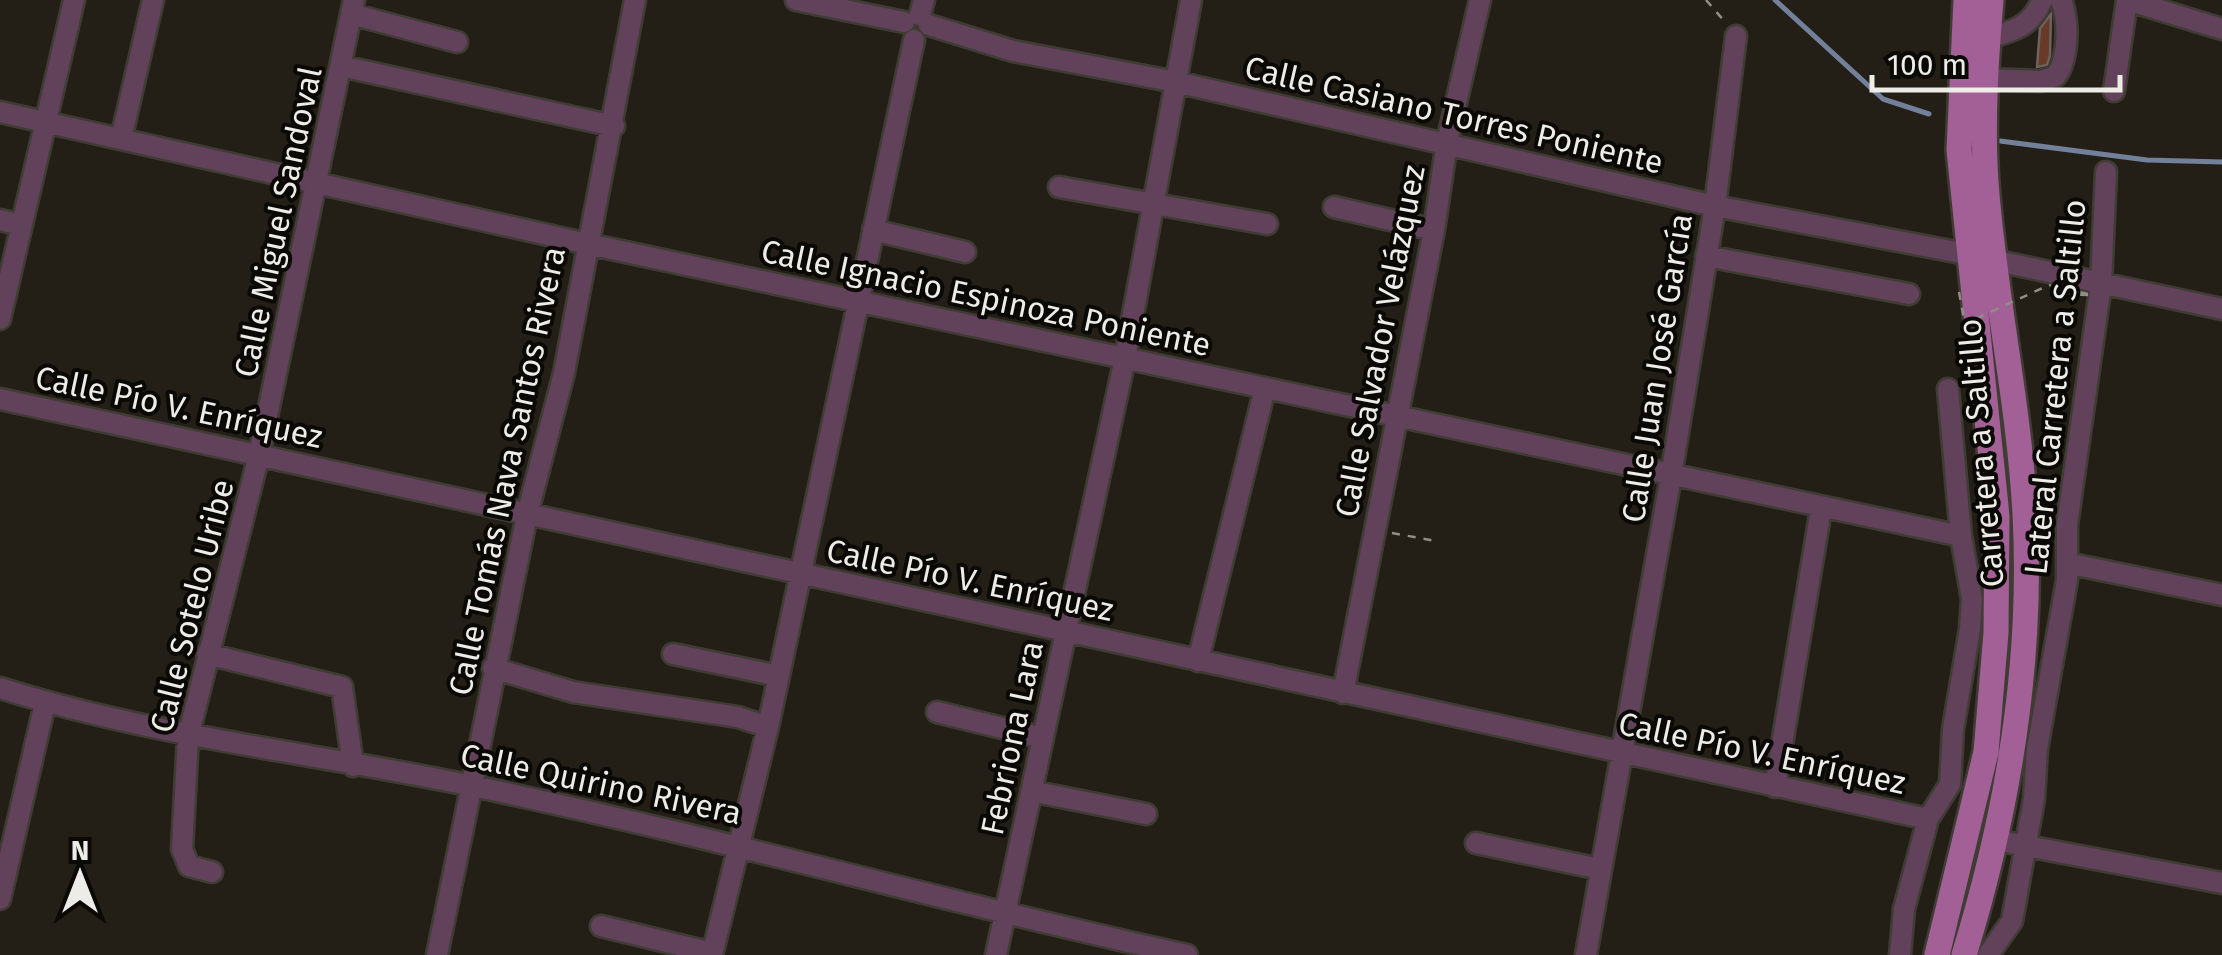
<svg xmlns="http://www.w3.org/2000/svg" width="2222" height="955" font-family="'Fira Sans',sans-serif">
<rect width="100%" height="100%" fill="#231f17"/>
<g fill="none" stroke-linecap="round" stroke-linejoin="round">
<!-- stream -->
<path stroke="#73809a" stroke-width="5" d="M 1775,0 L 1883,99 L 1929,114
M 2000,141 L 2147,160 L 2222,162"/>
</g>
<!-- building -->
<path fill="#6a3a28" stroke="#6d625e" stroke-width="2.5" d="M 2051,14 L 2050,56 L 2047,65 L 2037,67 L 2040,28 Z"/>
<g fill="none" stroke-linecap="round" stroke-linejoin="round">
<defs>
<path id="minor" d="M 796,0 L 904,22
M 2127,0 L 2222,29
M 351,14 L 457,42
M 920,15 L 924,0
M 929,25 L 1013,51 L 1176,82 L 1715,206 L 1956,252 L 2222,309
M 1988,38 C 2014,31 2032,26 2042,0
M 341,66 L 614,126
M 1986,79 L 2041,81 L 2056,76 C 2069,58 2069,20 2061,0
M 2114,91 L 2127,0
M 0,112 L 588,244 L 1961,536
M 121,139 L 153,0
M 1059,187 L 1267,224
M 1334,207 L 1434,230
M 0,220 L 21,225
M 873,230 L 965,252
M 1706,256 L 1909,294
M 0,319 L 74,0
M 0,399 L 1928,819
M 2067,563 L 2222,595
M 207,654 L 342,687 L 353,766
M 673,654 L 779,676
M 1198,661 L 1265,388
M 493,668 L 573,692 L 738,717 L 768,727
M 0,688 C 155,737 315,753 473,786 C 713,836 948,903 1187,955
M 1343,693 L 1434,230 L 1447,142 L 1480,0
M 937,712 L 1043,738
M 1775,787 L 1821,509
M 1031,791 L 1146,814
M 1995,840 L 2222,883
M 1476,843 L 1600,869
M 212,872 L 189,866 L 182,849 L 188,737 L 259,455 L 354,0
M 0,899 L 45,703
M 601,926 L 712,953
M 437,955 L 527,515 L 564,373 L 635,0
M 712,955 L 768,727 L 914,40
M 996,955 L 1125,358 L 1191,0
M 1586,955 L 1671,476 L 1715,206 L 1736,36
M 1900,955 L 1904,909 L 1928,819 L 1950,784 L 1953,729 L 1970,629 L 1972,599 L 1961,536 L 1948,389
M 1988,955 L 2012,921 L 2034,799 L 2037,749 L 2067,580 L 2067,525 L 2101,284 L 2106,172"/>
<path id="major" d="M 1937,955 L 1986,752 L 1996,633 L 1997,516 L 1959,150 L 1966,0
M 1964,955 C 2008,812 2033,664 2025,514 C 2019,402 1994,293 1986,182 C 1982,122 1986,60 1991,0"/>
</defs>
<!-- minor casing -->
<use href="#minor" stroke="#3f3c34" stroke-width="25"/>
<!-- major casing -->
<use href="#major" stroke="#3f3c34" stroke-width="30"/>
<!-- path -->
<path stroke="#908e87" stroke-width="2.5" stroke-dasharray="8 8" stroke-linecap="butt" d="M 1706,0 L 1726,23
M 1392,533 L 1436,541"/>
<!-- minor -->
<use href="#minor" stroke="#62415b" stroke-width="20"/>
<!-- major -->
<use href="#major" stroke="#a36096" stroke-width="25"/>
<!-- path-bridge -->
<path stroke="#908e87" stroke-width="2.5" stroke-dasharray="8 8" stroke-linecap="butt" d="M 1959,292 L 1970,351 L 1971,321 L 2049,285 L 2092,295 L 2057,294"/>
</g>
<g text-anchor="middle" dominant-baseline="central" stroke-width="8" stroke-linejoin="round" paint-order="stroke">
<!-- street labels -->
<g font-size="32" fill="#eeece6" stroke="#0b0906">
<text transform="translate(1454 115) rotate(13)">Calle Casiano Torres Poniente</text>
<text transform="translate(278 222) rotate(-78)">Calle Miguel Sandoval</text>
<text transform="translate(986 298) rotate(12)">Calle Ignacio Espinoza Poniente</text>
<text transform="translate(1380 341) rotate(-79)">Calle Salvador Velázquez</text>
<text transform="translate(1657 368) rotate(-81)">Calle Juan José García</text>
<text transform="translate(2055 387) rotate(-84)">Lateral Carretera a Saltillo</text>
<text transform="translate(179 407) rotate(12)">Calle Pío V. Enríquez</text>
<text transform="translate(1981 453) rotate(-95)">Carretera a Saltillo</text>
<text transform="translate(507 471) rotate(-78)">Calle Tomás Nava Santos Rivera</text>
<text transform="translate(970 580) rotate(12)">Calle Pío V. Enríquez</text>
<text transform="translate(192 606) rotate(-76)">Calle Sotelo Uribe</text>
<text transform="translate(1012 738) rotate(-78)">Febriona Lara</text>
<text transform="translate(1762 753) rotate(12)">Calle Pío V. Enríquez</text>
<text transform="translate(601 784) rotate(12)">Calle Quirino Rivera</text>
</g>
</g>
<!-- north arrow -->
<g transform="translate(80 875)" stroke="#0b0906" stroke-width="8" paint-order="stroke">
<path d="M0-8L18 38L0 25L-18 38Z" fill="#eeece6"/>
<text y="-15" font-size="28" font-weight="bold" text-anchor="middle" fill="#eeece6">N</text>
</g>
<!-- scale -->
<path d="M1872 75v15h248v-15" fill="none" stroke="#eeece6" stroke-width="5"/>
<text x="1887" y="75" font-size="30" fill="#eeece6" stroke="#0b0906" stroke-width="8" paint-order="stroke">100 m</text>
</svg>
